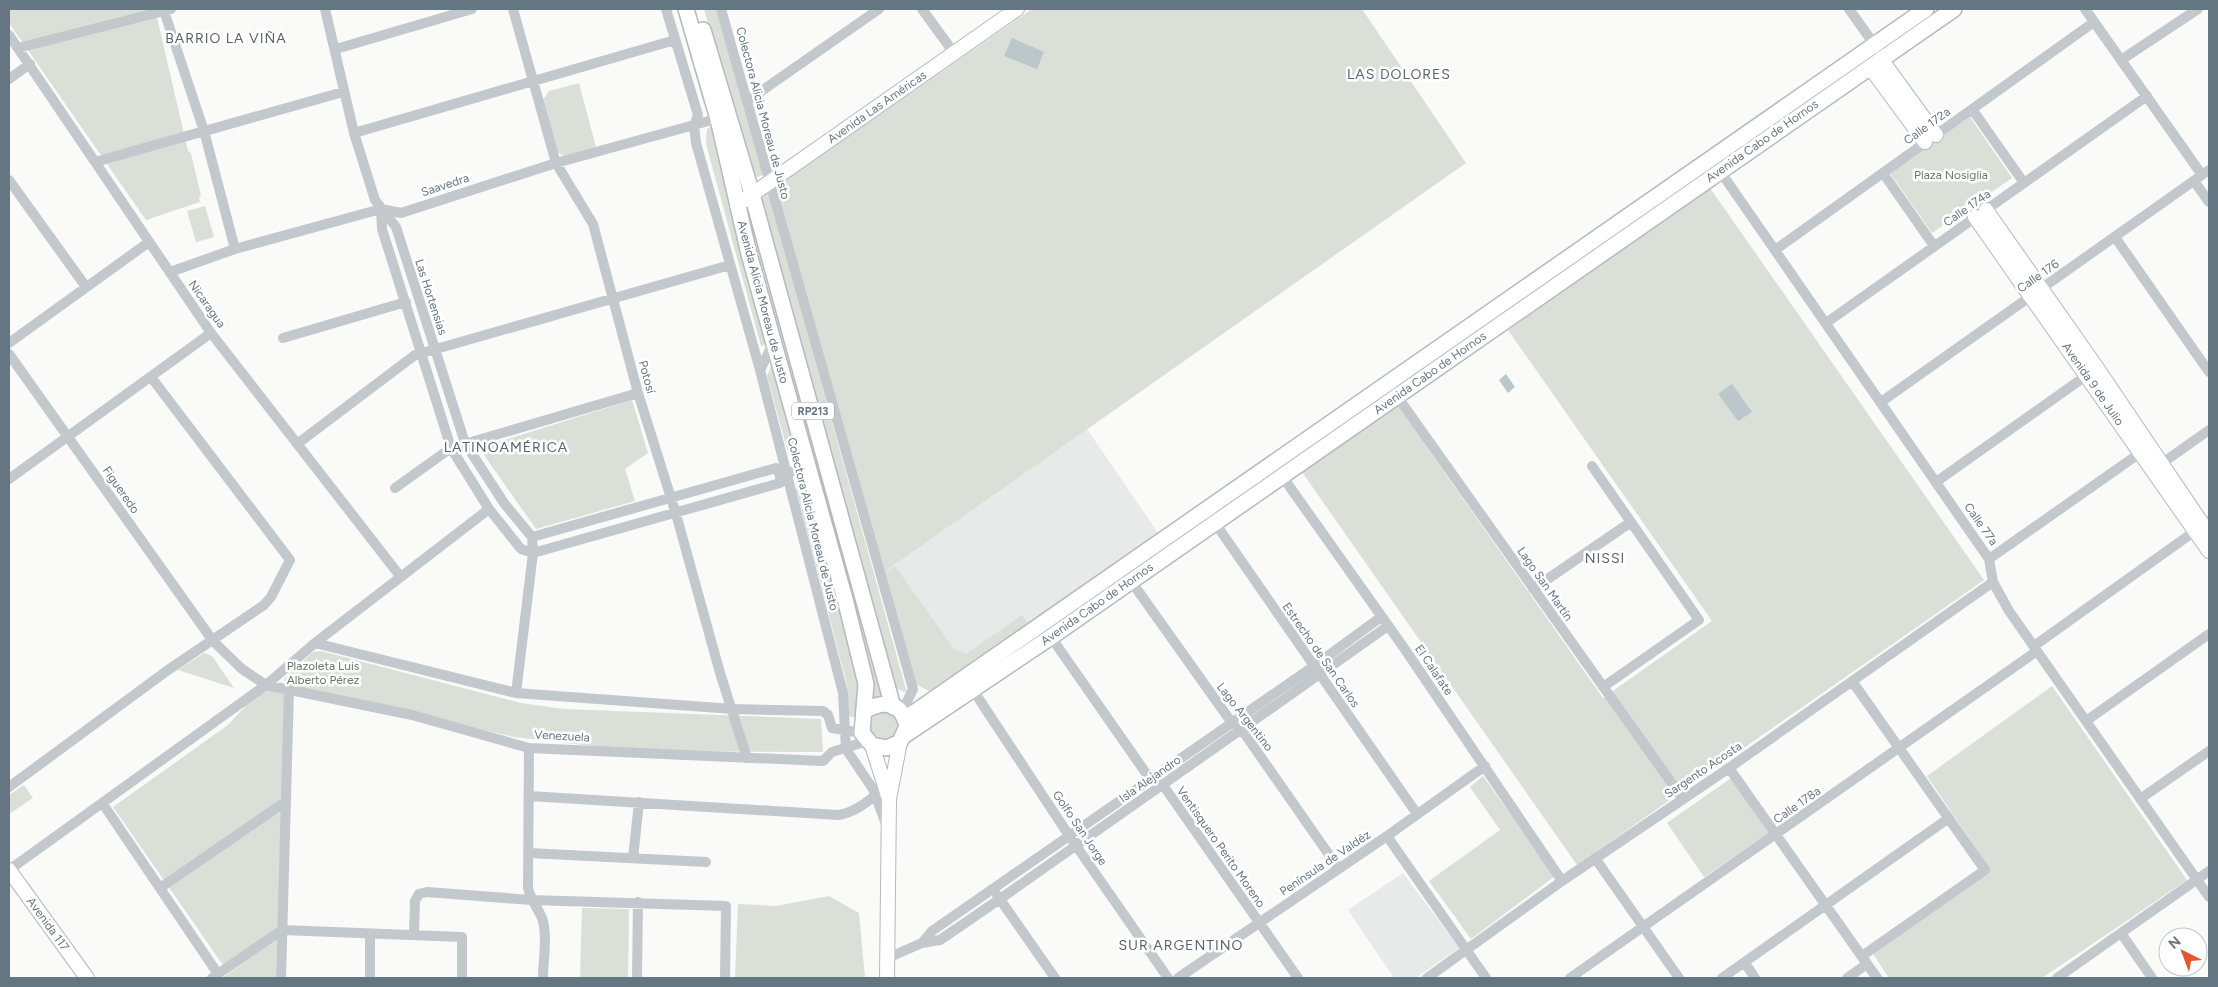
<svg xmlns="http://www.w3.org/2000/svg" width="2218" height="987" font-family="Figtree,sans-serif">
<rect width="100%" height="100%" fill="#fafaf8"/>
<!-- built -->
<path fill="#e8e9e9" d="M 1087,429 L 1160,536 L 933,691 L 919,682 L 883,571 Z
M 1403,873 L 1459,948 L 1415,978 L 1394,978 L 1348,910 Z"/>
<!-- green -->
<path fill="#dadfd7" d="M 9,9 L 155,9 L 188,151 L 191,153 L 201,196 L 199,197 L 200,202 L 146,220 L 9,23 Z
M 677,9 L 683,9 L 710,102 L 704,104 Z
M 704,9 L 720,9 L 768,173 L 752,179 Z
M 1032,9 L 1362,9 L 1466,163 L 881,574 L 771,190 Z
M 579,83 L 596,147 L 564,156 L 557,152 L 543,100 L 549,91 Z
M 1970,117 L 2012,178 L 1932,233 L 1890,173 Z
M 715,124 L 733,220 L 768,344 L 761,346 L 706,144 L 707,129 Z
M 1710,188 L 1984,580 L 1577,865 L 1302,472 L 1397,405 L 1603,698 L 1712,621 L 1508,330 Z
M 768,191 L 907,693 L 893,687 L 756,197 Z
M 205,206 L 214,237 L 196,242 L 187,211 Z
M 752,206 L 885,695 L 870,702 L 742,209 Z
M 773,361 L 798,453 L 789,456 L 767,376 Z
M 632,400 L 648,453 L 625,469 L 635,501 L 536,529 L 479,448 Z
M 806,484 L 859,680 L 858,718 L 849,716 L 847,685 L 796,489 Z
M 895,566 L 954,649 L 966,654 L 1022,615 L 1028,623 L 929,691 L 917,685 L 883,574 Z
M 321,651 L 521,703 L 564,709 L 821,719 L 823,752 L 637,751 L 514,737 L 286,685 L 284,679 L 313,652 Z
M 204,653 L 212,656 L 234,688 L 178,670 Z
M 2052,686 L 2187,880 L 2042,978 L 1889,978 L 1871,951 L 1990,869 L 1927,776 Z
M 261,689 L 292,691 L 284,923 L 223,965 L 113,807 L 228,725 Z
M 891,711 L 901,722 L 894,741 L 878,741 C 863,725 869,712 891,711 Z
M 1483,776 L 1555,876 L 1471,939 L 1429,881 L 1500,830 L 1470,787 Z
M 1731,778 L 1769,833 L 1704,877 L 1667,823 Z
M 24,785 L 33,798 L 9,814 L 9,795 Z
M 829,896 L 859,913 L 865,978 L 735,978 L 738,904 L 776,906 Z
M 582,908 L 629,909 L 628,978 L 580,978 Z
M 277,939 L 276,978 L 222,978 Z"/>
<!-- water -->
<path fill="#bbc7cb" d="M 1012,38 L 1044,52 L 1037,69 L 1004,56 Z
M 1506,374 L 1515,387 L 1508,393 L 1499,380 Z
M 1732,384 L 1752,412 L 1738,421 L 1718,394 Z"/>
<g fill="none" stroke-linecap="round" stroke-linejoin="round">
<defs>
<path id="secondary" d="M 1881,59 L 1936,135
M 1870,67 L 1925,142
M 737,205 L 1017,9
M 1986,210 L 2097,368 L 2209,534
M 1975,217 L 2209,551
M 872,745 L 888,796
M 9,870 L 87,978
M 887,978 L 889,799 L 900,742"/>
<path id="primary" d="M 686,9 L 718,119 L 749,254 L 845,599 L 866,684 L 862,733 L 872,745 L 887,748 L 900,742 L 907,726 C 901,701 884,700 864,711
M 703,30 L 752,194 L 893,707
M 905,719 L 1926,9
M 905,735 L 1051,637 L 1954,9"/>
</defs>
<!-- secondary casing -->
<use href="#secondary" stroke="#b3babf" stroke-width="16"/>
<!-- primary casing -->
<use href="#primary" stroke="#b5babe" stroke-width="18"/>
<!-- street -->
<path stroke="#c3c8cc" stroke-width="10" d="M 171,9 L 164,11 L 204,131 L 235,249
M 325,9 L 354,133 L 375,200 L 396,227 L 465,443 L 504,503 L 532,537 L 533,553 L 516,693
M 513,9 L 556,163 L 593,224 L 638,393 L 676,514 L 720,673 L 747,758
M 666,9 L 698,115 L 694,126 L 696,143 L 760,370 L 843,693 L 846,749 L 873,789 L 886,824
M 721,9 L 913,689 L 902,712
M 922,9 L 954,53
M 1849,9 L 1884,58
M 2085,9 L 2202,175
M 9,35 L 211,333 L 400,576
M 18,48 L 164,11 L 163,9
M 336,49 L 472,9
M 2121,60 L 2198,9
M 9,79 L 30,64
M 747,101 L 879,9
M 1972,109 L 2024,183
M 354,133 L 675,40
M 95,162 L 343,92
M 1720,171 L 1989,559 L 1993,582 L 2009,611 L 2209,897
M 1883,173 L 1934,246
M 9,180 L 86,287
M 2194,181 L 2209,202
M 381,209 L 382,229 L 451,448 L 489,509 L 521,549 L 533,553 L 780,483 L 780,475 L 776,468 L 532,537
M 2115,237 L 2209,372
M 1775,250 L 2094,22
M 170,272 L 235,249 L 381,209 L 401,213 L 556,163 L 723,117
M 1826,323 L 2147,96
M 283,338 L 406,302
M 9,343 L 149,242
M 9,354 L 213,641 L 242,669 L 266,685 L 412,715 L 529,748 L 823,761 L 832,752 L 867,741
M 760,370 L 773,344
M 1394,392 L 1683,799
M 1881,402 L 2209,170
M 297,444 L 415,355 L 730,265
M 2161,464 L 2209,430
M 1592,466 L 1699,620 L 1603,687
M 781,475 L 807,467
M 1282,476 L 1404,648 L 1562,881
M 9,479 L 211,333
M 1936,482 L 2090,373
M 395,488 L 451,448 L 638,393
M 1206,510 L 1417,814
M 1989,559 L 2140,453
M 1131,581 L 1232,723 L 1242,730 L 1339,869
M 1533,589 L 1631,522
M 1051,637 L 1150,779 L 1163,785 L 1298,978
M 315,643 L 516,693 L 733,709 L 823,711 L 828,715 L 832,728 L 862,733
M 2034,646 L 2209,521
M 1852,681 L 1985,870 L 1862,956
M 973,690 L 1070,837 L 1168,978
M 2086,721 L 2209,634
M 529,748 L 528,888 C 531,900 537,907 542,918 C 548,935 543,960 543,978
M 1729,768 L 1877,978
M 9,787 L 168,670 L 264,605 L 271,597 L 290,560 L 151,377
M 529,796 L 838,815 C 853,813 864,804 876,795
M 2140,799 L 2209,751
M 103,804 L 218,974
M 1387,836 L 1486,978
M 529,853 L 706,862
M 633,858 L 639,802
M 1595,858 L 1679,978
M 9,870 L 266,685 L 315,643 L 489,509
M 160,888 L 285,802
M 997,895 L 1055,978
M 2121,933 L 2152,978
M 414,934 L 415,901 L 419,894 L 427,892 L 531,900 L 726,906 L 725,978
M 922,943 L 932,931 L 1314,666 L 1381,617
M 887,962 L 892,956 L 922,943 L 940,940 L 1000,899 L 1388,626
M 1745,963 L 1755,978
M 212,978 L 282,930 L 462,937 L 462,978
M 281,978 L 289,689
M 370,978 L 370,934
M 637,978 L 638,902
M 1178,978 L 1387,836 L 1485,766
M 1427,978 L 1562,881 L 1729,768 L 1993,582
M 1570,978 L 2037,651
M 1722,978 L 1949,818
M 1847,978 L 1867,964
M 2057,978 L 2209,871"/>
<!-- secondary -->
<use href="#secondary" stroke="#fff" stroke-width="14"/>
<!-- primary -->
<use href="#primary" stroke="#fff" stroke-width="15"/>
</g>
<g text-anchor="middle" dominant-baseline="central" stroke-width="5" stroke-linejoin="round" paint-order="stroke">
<!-- shield labels -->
<rect fill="#fff" stroke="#939fa8" stroke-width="1" x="792" y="402.5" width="42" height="17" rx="4"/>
<g font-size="11" font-weight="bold" fill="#657683">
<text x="813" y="411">RP213</text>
</g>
<!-- street labels -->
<g font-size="12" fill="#657683" stroke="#fff">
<text transform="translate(877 107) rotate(-35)">Avenida Las Américas</text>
<text transform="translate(763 113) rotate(75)">Colectora Alicia Moreau de Justo</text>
<text transform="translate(1927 126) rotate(-36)">Calle 172a</text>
<text transform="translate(1762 141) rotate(-35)">Avenida Cabo de Hornos</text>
<text transform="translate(445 185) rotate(-18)">Saavedra</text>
<text transform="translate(1967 208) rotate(-35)">Calle 174a</text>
<text transform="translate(2038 276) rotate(-35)">Calle 176</text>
<text transform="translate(431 297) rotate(72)">Las Hortensias</text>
<text transform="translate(763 302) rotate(75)">Avenida Alicia Moreau de Justo</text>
<text transform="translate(207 304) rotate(55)">Nicaragua</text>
<text transform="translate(1430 373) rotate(-35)">Avenida Cabo de Hornos</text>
<text transform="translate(647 377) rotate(75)">Potosí</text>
<text transform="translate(2093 384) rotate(55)">Avenida 9 de Julio</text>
<text transform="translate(121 490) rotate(55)">Figueredo</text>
<text transform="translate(813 524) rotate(76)">Colectora Alicia Moreau de Justo</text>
<text transform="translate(1981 524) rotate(55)">Calle 77a</text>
<text transform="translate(1545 584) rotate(55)">Lago San Martín</text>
<text transform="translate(1097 604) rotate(-35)">Avenida Cabo de Hornos</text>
<text transform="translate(1321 655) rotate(55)">Estrecho de San Carlos</text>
<text transform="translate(1434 670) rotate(56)">El Calafate</text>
<text transform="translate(1245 717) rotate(52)">Lago Argentino</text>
<text transform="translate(562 736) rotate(3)">Venezuela</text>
<text transform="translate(1703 770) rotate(-34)">Sargento Acosta</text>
<text transform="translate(1150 779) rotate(-35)">Isla Alejandro</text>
<text transform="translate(1797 805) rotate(-35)">Calle 178a</text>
<text transform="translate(1080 828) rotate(56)">Golfo San Jorge</text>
<text transform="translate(1221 847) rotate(55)">Ventisquero Perito Moreno</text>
<text transform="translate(1325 863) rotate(-34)">Península de Valdéz</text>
<text transform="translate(48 924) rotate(54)">Avenida 117</text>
</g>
<!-- park labels -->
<g font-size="12" fill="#687a64" stroke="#fff">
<text x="1951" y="175">Plaza Nosiglia</text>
<text x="323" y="666">Plazoleta Luis<tspan x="323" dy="14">Alberto Pérez</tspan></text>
</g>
<!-- neighbourhood labels -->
<g font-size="14" letter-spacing="1" fill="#57646e" stroke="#fff">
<text x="226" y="38">BARRIO LA VIÑA</text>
<text x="1399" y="74">LAS DOLORES</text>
<text x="506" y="447">LATINOAMÉRICA</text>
<text x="1605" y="558">NISSI</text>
<text x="1181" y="945">SUR ARGENTINO</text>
</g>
</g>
<!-- border -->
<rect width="2218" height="987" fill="none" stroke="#657683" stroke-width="20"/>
<!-- north arrow -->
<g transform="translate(2183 952) rotate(318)"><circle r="24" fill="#ffffff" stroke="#c1c8cd"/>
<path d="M0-4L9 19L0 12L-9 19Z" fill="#e4572e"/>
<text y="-8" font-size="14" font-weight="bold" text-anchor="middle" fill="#657683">N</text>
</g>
</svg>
